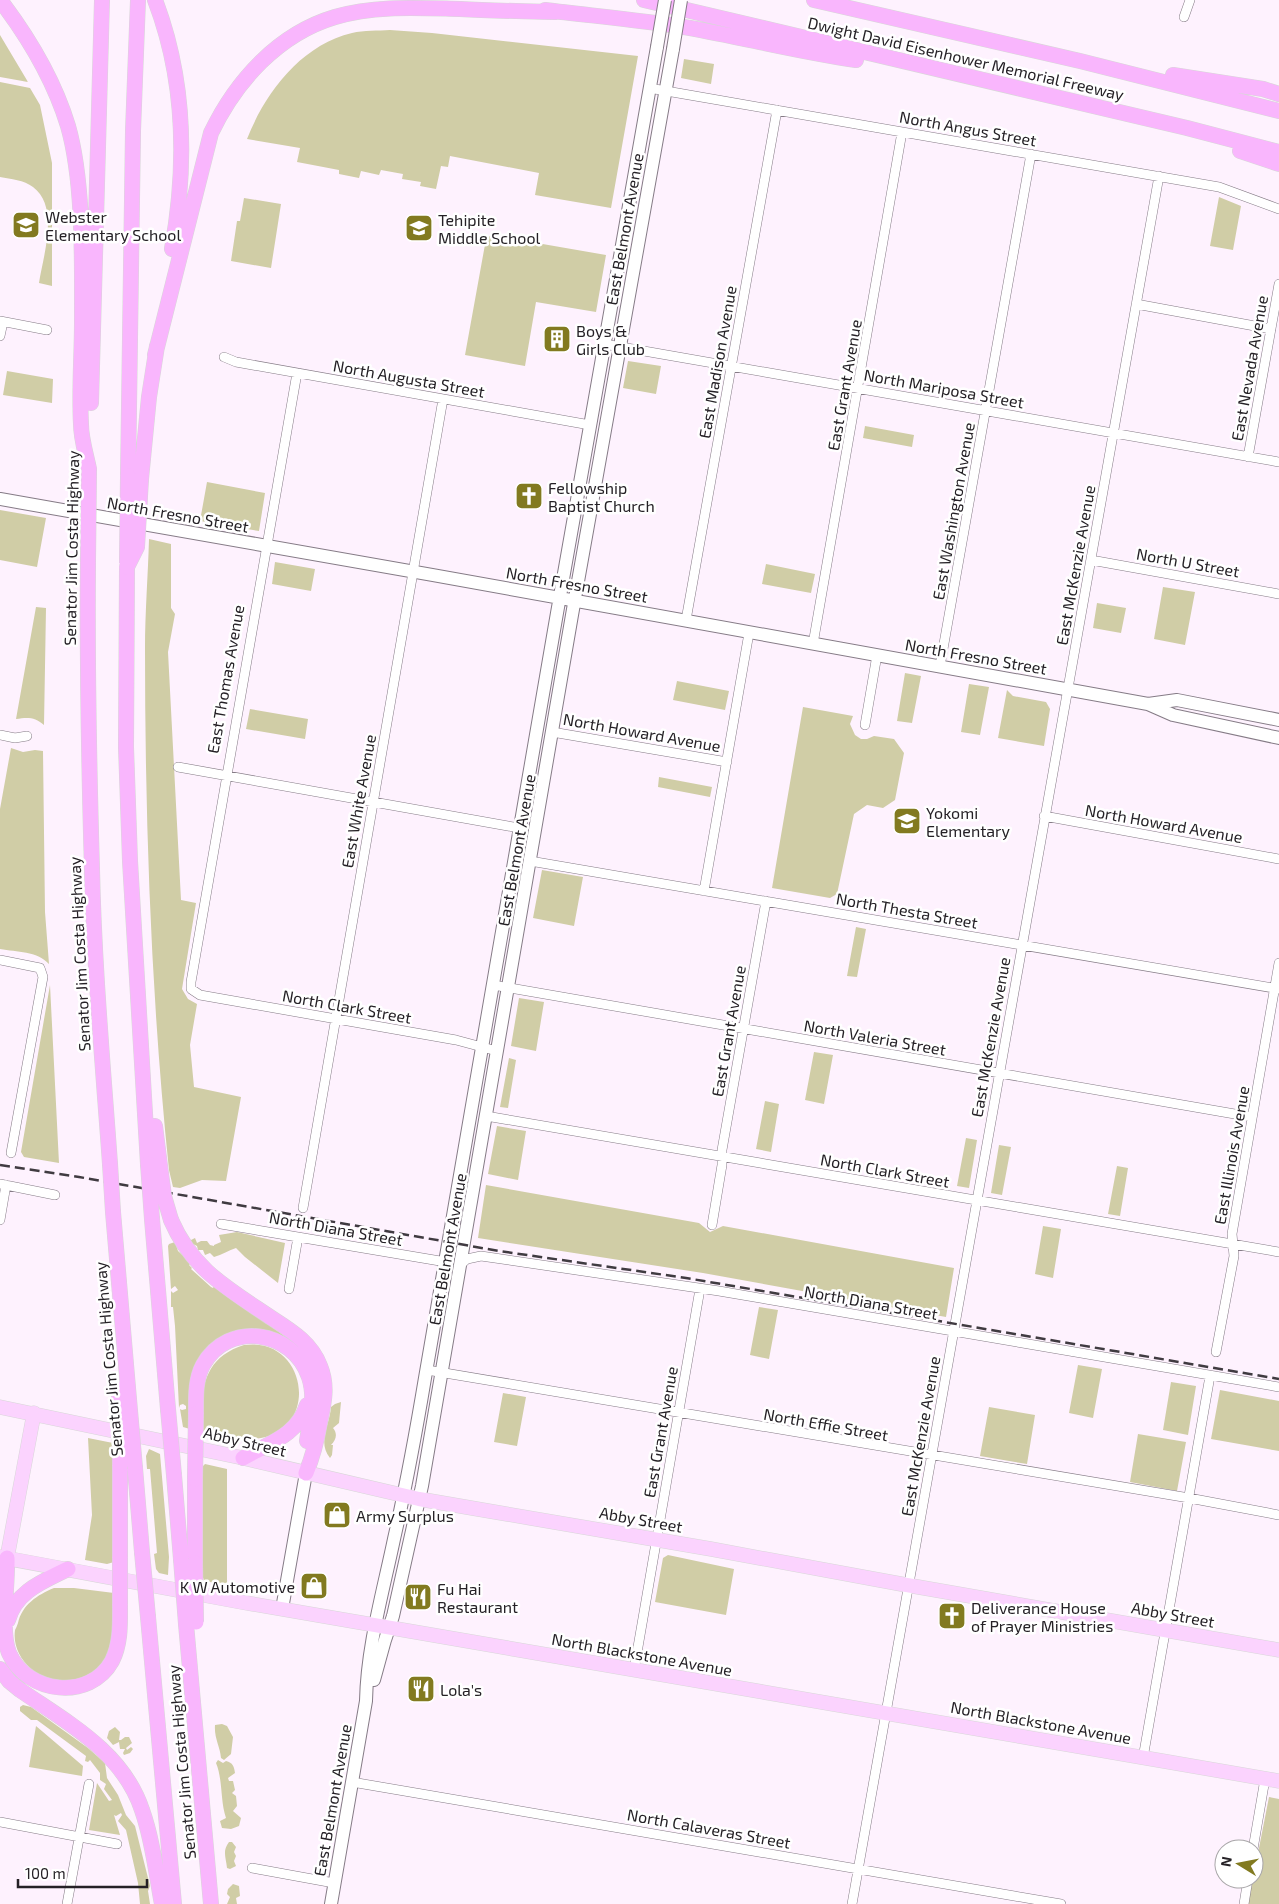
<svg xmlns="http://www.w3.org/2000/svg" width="1279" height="1904" font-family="'Exo 2',sans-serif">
<rect width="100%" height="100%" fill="#fef2fe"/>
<!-- green -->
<path fill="#d0cda6" d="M 390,30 L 432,33 L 638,56 L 611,208 L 535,195 L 539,173 L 450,156 L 448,167 L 441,166 L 436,189 L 420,186 L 421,182 L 402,179 L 403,174 L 381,170 L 379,175 L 361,171 L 359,178 L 339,174 L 339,170 L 297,162 L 300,148 L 247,139 C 265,93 301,45 352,33 C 364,30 378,31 390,30 Z
M 0,35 L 28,82 L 0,77 Z
M 684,59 L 714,64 L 711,84 L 681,78 Z
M 0,82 L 30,88 L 40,105 L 52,163 L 52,286 L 39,283 C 43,256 60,207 33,187 C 24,180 11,179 0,177 Z
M 1219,197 L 1241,206 L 1233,250 L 1210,246 Z
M 244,198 L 281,204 L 271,268 L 231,261 L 237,221 L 240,221 Z
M 491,235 L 606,255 L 596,312 L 536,302 L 525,366 L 465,355 L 486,239 Z
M 628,361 L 661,366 L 656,394 L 623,388 Z
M 7,371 L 53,379 L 52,403 L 3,395 Z
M 865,426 L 914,435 L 912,447 L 863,438 Z
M 207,482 L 265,493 L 259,531 L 200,521 Z
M 0,510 L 46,518 L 37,567 L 0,560 Z
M 149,539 L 171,544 L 171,608 L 175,614 L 168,652 L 181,900 L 196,903 L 182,989 L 188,999 L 197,1004 L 190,1045 L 194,1087 L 241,1097 L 226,1181 L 202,1180 L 180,1188 L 173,1187 L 169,1170 C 151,997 145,822 145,649 C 145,612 148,576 149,539 Z
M 275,562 L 315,569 L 311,591 L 272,584 Z
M 766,564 L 815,574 L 811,593 L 762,584 Z
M 1163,587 L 1195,592 L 1185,645 L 1154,639 Z
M 1097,603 L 1126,608 L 1121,633 L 1093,628 Z
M 36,607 L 46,608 L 44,725 C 35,717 28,717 16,719 Z
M 905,673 L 921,676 L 912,723 L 897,721 Z
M 677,681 L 729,691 L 725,710 L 673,700 Z
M 969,684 L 989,687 L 980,735 L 961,732 Z
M 1007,690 L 1013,696 L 1046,702 L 1050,709 L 1044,746 L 998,738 Z
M 803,707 L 853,716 L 850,724 L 855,735 L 861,739 L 867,739 L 874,736 L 894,739 L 904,753 L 895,800 L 883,808 L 867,805 L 854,814 L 837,894 L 830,898 L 772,888 Z
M 250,709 L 308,719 L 305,739 L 246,729 Z
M 11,748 L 23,752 L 35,750 L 43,751 L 45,912 L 49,964 C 37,951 17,952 0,949 L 0,809 Z
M 659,777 L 712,787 L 710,797 L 658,787 Z
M 542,870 L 583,877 L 574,926 L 533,918 Z
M 856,927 L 866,929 L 857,977 L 847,976 Z
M 50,985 L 59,1163 L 24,1157 L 21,1152 Z
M 519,998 L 544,1002 L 536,1051 L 511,1046 Z
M 814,1052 L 833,1055 L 824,1104 L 805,1100 Z
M 509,1058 L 516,1060 L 508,1108 L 500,1107 Z
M 765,1101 L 779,1104 L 771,1152 L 756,1149 Z
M 497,1126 L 526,1131 L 518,1180 L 488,1174 Z
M 966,1138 L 977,1140 L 969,1188 L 957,1186 Z
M 999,1145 L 1011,1147 L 1002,1195 L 991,1193 Z
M 1117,1166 L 1128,1168 L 1120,1216 L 1108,1214 Z
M 486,1185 L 699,1223 L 710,1232 L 723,1226 L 954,1268 L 946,1317 L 703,1273 L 478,1238 Z
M 1043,1226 L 1061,1229 L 1053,1278 L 1035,1274 Z
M 237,1232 L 285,1243 L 278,1283 L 245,1257 L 236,1248 C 229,1250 222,1255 214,1257 L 210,1253 L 205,1255 L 203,1250 L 198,1250 L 197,1246 L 191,1243 L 191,1240 L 195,1238 L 197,1243 L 201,1241 L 207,1241 L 210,1245 L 214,1246 L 214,1245 L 221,1242 L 219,1235 Z
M 175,1242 L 178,1251 L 191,1263 L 189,1265 L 192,1268 L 191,1269 L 211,1287 L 213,1288 L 214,1286 C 237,1305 263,1320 287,1338 L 287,1339 L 217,1340 L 190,1429 L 183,1427 L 180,1409 L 182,1410 L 186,1409 L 186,1406 L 183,1404 L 180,1405 L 179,1408 L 175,1326 L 173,1307 L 171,1307 L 171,1291 L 173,1293 L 178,1290 L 175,1286 L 171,1289 L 168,1246 L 169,1244 Z
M 759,1307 L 778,1310 L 769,1359 L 750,1355 Z
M 244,1345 C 306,1336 321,1427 261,1438 C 243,1441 222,1435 204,1433 C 201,1425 202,1417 202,1409 C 202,1377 212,1355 244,1345 Z
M 1078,1365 L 1102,1369 L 1093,1418 L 1069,1413 Z
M 1171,1382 L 1196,1386 L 1188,1435 L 1163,1430 Z
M 1220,1390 L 1279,1401 L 1279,1451 L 1211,1439 Z
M 503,1393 L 526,1397 L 517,1446 L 494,1442 Z
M 341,1402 L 339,1423 L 333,1428 C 338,1434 336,1440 331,1445 L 333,1445 L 332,1455 L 330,1458 C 317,1442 330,1424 331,1407 L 335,1404 Z
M 989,1407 L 1035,1415 L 1027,1464 L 980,1456 Z
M 1138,1434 L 1186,1442 L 1177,1491 L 1130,1482 Z
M 88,1438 L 113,1443 L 114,1562 L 107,1564 L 85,1560 L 92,1515 Z
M 149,1449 L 160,1454 L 169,1557 L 168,1575 L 159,1573 L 156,1569 L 154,1554 L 157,1553 L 150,1469 L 147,1469 L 146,1456 Z
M 205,1464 L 227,1469 L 227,1585 L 204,1581 L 202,1574 L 202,1467 Z
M 668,1555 L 734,1569 L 726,1615 L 655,1602 L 663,1558 Z
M 54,1588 L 74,1588 L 114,1593 C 113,1608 115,1624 113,1639 C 109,1662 88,1682 65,1682 C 39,1682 11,1658 15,1630 C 16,1628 17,1626 18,1623 C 22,1605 37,1595 54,1588 Z
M 23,1705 L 31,1707 L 88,1748 L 105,1763 L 107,1778 L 118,1795 L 126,1815 L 135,1826 L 150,1886 L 148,1891 L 150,1904 L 140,1904 L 138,1883 L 126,1830 L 118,1821 L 122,1815 L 121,1813 L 116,1816 L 114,1815 L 120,1835 L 89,1830 L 97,1783 L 109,1801 L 112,1800 L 104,1789 L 106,1784 L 100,1780 L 100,1773 L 90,1760 L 88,1762 L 85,1761 L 86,1756 L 37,1720 L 31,1720 L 20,1711 L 20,1707 Z
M 222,1724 L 227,1726 L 233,1737 L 231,1754 L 224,1760 L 221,1758 C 220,1746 214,1738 215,1725 Z
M 36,1726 L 83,1766 L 82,1776 L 29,1767 Z
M 115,1727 L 120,1732 L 119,1740 L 121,1740 L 125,1737 L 129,1737 L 132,1743 L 126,1748 L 127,1750 L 131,1747 L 133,1749 L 130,1753 L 124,1755 L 123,1753 L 125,1749 L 120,1749 L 119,1742 L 113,1745 L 107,1738 L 109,1731 Z
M 218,1760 L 223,1763 L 226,1761 C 233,1763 234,1766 235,1773 L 228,1778 L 229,1781 L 233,1781 L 235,1790 L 232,1793 L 236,1796 L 237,1806 L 233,1811 L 241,1818 L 239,1826 L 231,1829 L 222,1828 L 220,1821 L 226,1818 C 220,1800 223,1780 216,1763 Z
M 1269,1797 L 1279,1799 L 1279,1904 L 1248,1904 Z
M 229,1842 L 232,1842 L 236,1847 L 234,1852 L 236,1856 L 234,1861 L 236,1866 L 230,1869 L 227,1868 C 226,1857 222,1851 229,1842 Z
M 233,1884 L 239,1886 L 240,1896 L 236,1898 L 237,1904 L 227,1904 L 230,1897 L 227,1894 L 228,1889 Z"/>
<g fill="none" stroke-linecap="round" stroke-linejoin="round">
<defs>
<path id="minor" d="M 1184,17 L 1190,0
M 649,88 L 1219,187 L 1279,209
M 1136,304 L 1271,329
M 0,321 L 47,330
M 0,336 L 3,322
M 604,344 L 1279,462
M 224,357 L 236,362 L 590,425
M 297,373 L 191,982 L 191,989 L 200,995 L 456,1040 L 497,1051
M 1248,457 L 1279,284
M 1091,560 L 1279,594
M 686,620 L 777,110
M 813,644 L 902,132
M 940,666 L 1031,154
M 865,725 L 877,655
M 552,732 L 727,762
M 0,735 L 15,738 L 27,736
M 178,767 L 519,828
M 1044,816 L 1279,859
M 530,861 L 1279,989
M 704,891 L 749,633
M 0,960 L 40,968 L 43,977 L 11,1153
M 493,985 L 1252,1117
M 486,1116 L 1279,1252
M 0,1184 L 55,1195
M 303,1208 L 443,399
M 0,1220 L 6,1185
M 221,1224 L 446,1262
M 712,1225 L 722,1165 L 722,1150 L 766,901
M 460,1265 L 467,1259 L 481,1256 L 719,1291 L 1279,1387
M 289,1289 L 298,1237
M 1216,1352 L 1234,1256 L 1232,1234 L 1279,963
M 427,1370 L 1189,1498 L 1279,1515
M 634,1670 L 700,1289
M 1143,1758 L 1210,1376
M 352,1782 L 1061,1904
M 0,1822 L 117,1844
M 1253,1849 L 1265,1779
M 252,1868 L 334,1883
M 67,1904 L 89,1784
M 852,1904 L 1159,176
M 1244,1904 L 1248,1879"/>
<path id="secondary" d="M 0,499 C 383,565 766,635 1148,704 L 1173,715 L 1279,738
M 1148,704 L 1177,700 L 1279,720
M 282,1609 L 306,1473
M 374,1680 L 385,1640 L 393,1616 L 422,1486 L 572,615 L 673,49
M 331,1904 L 366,1701 C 367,1647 383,1592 394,1539 C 406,1486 416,1432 425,1378 L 557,613 L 657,47"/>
<path id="primary" d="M 0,1407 L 243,1458 L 419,1499 L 711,1549 L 901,1584 L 1279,1650
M 0,1557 L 241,1602 L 1279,1781
M 7,1558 L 34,1413"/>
<path id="motorway" d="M 0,0 C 29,38 54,80 68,126 C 84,182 82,263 82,322 C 82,356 79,390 81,424 C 81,439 86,454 89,469
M 155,0 C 186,81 187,165 172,249
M 644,0 L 1187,128 L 1279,152
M 814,0 L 1080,61 L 1279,111
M 545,10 C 594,16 642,20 690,28 C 745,38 800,52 856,60
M 1173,75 L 1263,89 L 1279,94
M 1240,151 L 1279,164
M 155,355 L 211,133 C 236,81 278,34 335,17 C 375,5 419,8 460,9 C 492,11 524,11 556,12
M 91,403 L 102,0
M 128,476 L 133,131 L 138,0
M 141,479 L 149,397 L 157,346
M 88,562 C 87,665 89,767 92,869 C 94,967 103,1066 110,1164
M 127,567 L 126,747 L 130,861 L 148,1164
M 155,1126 L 160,1166
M 113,1212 L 128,1388
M 152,1219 L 168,1409
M 171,1220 C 192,1269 227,1288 270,1317 C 290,1330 311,1342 320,1366 C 328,1385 324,1403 320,1422 C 317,1440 313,1456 306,1473
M 196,1414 C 196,1398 195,1380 203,1365 C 228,1320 293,1330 309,1377 C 316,1398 310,1420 307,1441
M 243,1458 C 269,1443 297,1436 307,1405
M 135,1468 L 142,1552
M 174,1475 L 181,1559
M 7,1558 C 8,1586 0,1629 9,1653 C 27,1694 90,1701 112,1661 C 121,1643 120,1623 120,1604
M 120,1558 L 120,1465
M 195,1563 L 195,1479
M 148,1617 L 174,1904
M 8,1620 C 16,1591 44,1581 68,1569
M 186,1624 L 211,1904
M 0,1669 L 9,1681 L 20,1690 C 68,1723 123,1752 142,1810 C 153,1841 156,1873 162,1904"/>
</defs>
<!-- minor casing -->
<use href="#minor" stroke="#857b86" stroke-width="10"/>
<!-- secondary casing -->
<use href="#secondary" stroke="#857b86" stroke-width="14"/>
<!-- primary casing -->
<use href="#primary" stroke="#d8d7d8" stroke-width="15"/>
<!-- motorway casing -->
<use href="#motorway" stroke="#d8d7d8" stroke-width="16"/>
<!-- minor -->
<use href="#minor" stroke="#fff" stroke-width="9"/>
<!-- secondary -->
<use href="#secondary" stroke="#fff" stroke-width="12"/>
<!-- primary -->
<use href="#primary" stroke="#fbd3fe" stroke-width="14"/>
<!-- motorway -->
<use href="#motorway" stroke="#f9b6fd" stroke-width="15"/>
<!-- rail -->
<path stroke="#403b41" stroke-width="2.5" stroke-dasharray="10 5" stroke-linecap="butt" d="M 0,1165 L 79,1177 L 499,1251 L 686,1278 L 1279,1379"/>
<defs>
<path id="secondary-bridge" d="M 657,47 L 665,0
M 673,49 L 681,0"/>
<path id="motorway-bridge" d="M 88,562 L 89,469
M 127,563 L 128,476
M 127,567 L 137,547 L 141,479
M 110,1164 L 113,1212
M 148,1164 L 152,1219
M 160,1166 L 164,1196 L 171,1220
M 128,1388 L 135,1468
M 119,1390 L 120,1465
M 168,1409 L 174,1475
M 195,1479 L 196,1414
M 142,1552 L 148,1617
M 181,1559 L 186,1624
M 195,1563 L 196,1622
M 120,1604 L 120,1558"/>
</defs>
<!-- secondary-bridge casing -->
<use href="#secondary-bridge" stroke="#857b86" stroke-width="14" stroke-linecap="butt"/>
<!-- motorway-bridge casing -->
<use href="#motorway-bridge" stroke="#d8d7d8" stroke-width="16" stroke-linecap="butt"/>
<!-- secondary-bridge -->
<use href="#secondary-bridge" stroke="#fff" stroke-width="12"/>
<!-- motorway-bridge -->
<use href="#motorway-bridge" stroke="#f9b6fd" stroke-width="15"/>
</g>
<!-- icons -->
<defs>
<symbol id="school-square" viewBox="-11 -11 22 22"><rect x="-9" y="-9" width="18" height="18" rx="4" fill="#827a20" stroke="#fff"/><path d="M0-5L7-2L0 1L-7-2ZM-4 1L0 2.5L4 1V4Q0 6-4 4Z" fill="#fff"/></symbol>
<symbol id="building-square" viewBox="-11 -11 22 22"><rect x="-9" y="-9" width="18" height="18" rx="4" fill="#827a20" stroke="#fff"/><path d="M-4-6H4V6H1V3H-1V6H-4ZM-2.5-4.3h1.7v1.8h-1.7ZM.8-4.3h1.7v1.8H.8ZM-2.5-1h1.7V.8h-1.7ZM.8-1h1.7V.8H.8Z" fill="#fff"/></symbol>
<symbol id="church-square" viewBox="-11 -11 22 22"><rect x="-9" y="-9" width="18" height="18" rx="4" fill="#827a20" stroke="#fff"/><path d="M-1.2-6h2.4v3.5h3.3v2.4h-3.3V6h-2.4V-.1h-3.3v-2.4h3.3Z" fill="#fff"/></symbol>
<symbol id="shop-square" viewBox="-11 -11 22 22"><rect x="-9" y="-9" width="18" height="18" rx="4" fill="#827a20" stroke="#fff"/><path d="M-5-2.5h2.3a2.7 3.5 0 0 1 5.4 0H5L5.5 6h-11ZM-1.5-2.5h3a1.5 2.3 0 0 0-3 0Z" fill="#fff"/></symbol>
<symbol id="restaurant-square" viewBox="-11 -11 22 22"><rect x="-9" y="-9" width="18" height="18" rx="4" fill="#827a20" stroke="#fff"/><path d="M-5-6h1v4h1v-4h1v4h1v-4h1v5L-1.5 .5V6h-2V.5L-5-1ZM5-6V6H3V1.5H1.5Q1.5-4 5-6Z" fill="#fff"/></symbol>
</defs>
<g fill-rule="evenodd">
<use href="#school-square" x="10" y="209" width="32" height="32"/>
<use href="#school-square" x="403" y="212" width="32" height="32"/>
<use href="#building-square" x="541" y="323" width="32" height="32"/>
<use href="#church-square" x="513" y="480" width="32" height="32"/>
<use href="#school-square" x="891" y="805" width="32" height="32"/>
<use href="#shop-square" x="321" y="1499" width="32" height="32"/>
<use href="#shop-square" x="298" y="1570" width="32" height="32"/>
<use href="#restaurant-square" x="402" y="1581" width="32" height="32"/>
<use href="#church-square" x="936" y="1600" width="32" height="32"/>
<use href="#restaurant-square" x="405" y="1673" width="32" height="32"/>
</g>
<g text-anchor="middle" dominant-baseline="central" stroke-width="5" stroke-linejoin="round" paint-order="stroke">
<!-- street labels -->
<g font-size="16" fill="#252126" stroke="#fff">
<text transform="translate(966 58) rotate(13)">Dwight David Eisenhower Memorial Freeway</text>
<text transform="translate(968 128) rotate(10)">North Angus Street</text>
<text transform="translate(624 229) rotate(-80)">East Belmont Avenue</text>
<text transform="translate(717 362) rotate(-80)">East Madison Avenue</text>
<text transform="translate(1249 368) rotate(-80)">East Nevada Avenue</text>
<text transform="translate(409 378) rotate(10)">North Augusta Street</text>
<text transform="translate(844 385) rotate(-80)">East Grant Avenue</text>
<text transform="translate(944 388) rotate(10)">North Mariposa Street</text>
<text transform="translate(953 511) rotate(-80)">East Washington Avenue</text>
<text transform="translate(178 514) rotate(10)">North Fresno Street</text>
<text transform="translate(71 548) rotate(-89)">Senator Jim Costa Highway</text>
<text transform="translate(1188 562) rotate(10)">North U Street</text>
<text transform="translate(1075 565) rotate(-80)">East McKenzie Avenue</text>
<text transform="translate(577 584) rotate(10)">North Fresno Street</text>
<text transform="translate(976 656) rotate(10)">North Fresno Street</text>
<text transform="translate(225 679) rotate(-80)">East Thomas Avenue</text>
<text transform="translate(642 732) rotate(10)">North Howard Avenue</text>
<text transform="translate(358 801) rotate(-80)">East White Avenue</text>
<text transform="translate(1164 823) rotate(10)">North Howard Avenue</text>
<text transform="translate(516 850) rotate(-80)">East Belmont Avenue</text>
<text transform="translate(907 910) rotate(10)">North Thesta Street</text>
<text transform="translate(79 954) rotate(-93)">Senator Jim Costa Highway</text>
<text transform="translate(347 1006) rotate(10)">North Clark Street</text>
<text transform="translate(728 1031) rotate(-80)">East Grant Avenue</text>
<text transform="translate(875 1037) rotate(10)">North Valeria Street</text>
<text transform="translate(990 1037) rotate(-80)">East McKenzie Avenue</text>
<text transform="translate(1231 1155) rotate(-80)">East Illinois Avenue</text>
<text transform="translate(885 1170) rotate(10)">North Clark Street</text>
<text transform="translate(336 1228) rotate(10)">North Diana Street</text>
<text transform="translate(447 1249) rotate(-80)">East Belmont Avenue</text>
<text transform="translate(871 1302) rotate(10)">North Diana Street</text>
<text transform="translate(108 1359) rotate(-95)">Senator Jim Costa Highway</text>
<text transform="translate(826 1424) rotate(10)">North Effie Street</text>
<text transform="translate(660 1432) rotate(-80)">East Grant Avenue</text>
<text transform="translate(920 1436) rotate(-80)">East McKenzie Avenue</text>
<text transform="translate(245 1441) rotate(13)">Abby Street</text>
<text transform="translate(641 1519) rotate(10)">Abby Street</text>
<text transform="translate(1173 1614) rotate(10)">Abby Street</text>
<text transform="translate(642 1654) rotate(10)">North Blackstone Avenue</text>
<text transform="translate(1041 1722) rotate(10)">North Blackstone Avenue</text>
<text transform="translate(181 1762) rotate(-95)">Senator Jim Costa Highway</text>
<text transform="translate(332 1800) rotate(-80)">East Belmont Avenue</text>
<text transform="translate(709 1828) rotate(10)">North Calaveras Street</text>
</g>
<!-- poi labels -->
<g font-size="16" fill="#252126" stroke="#fff" text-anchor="start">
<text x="45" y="216">Webster<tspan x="45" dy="18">Elementary School</tspan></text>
<text x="438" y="219">Tehipite<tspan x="438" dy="18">Middle School</tspan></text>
<text x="576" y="330">Boys &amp;<tspan x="576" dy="18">Girls Club</tspan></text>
<text x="548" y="487">Fellowship<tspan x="548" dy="18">Baptist Church</tspan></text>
<text x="926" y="812">Yokomi<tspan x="926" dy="18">Elementary</tspan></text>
<text x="356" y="1515">Army Surplus</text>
<text x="295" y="1586" text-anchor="end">K W Automotive</text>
<text x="437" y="1588">Fu Hai<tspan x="437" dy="18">Restaurant</tspan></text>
<text x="971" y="1607">Deliverance House<tspan x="971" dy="18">of Prayer Ministries</tspan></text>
<text x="440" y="1689">Lola's</text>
</g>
</g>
<!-- north arrow -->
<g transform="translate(1239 1864) rotate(280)"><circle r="24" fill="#ffffff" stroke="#a8a6a8"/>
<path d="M0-4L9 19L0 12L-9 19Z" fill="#827a20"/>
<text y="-8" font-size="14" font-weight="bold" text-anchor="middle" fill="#252126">N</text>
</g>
<!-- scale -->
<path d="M18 1879v8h129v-8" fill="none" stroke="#252126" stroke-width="2.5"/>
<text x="25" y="1879" font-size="15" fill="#252126" stroke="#ffffff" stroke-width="4" paint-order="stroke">100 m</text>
</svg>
